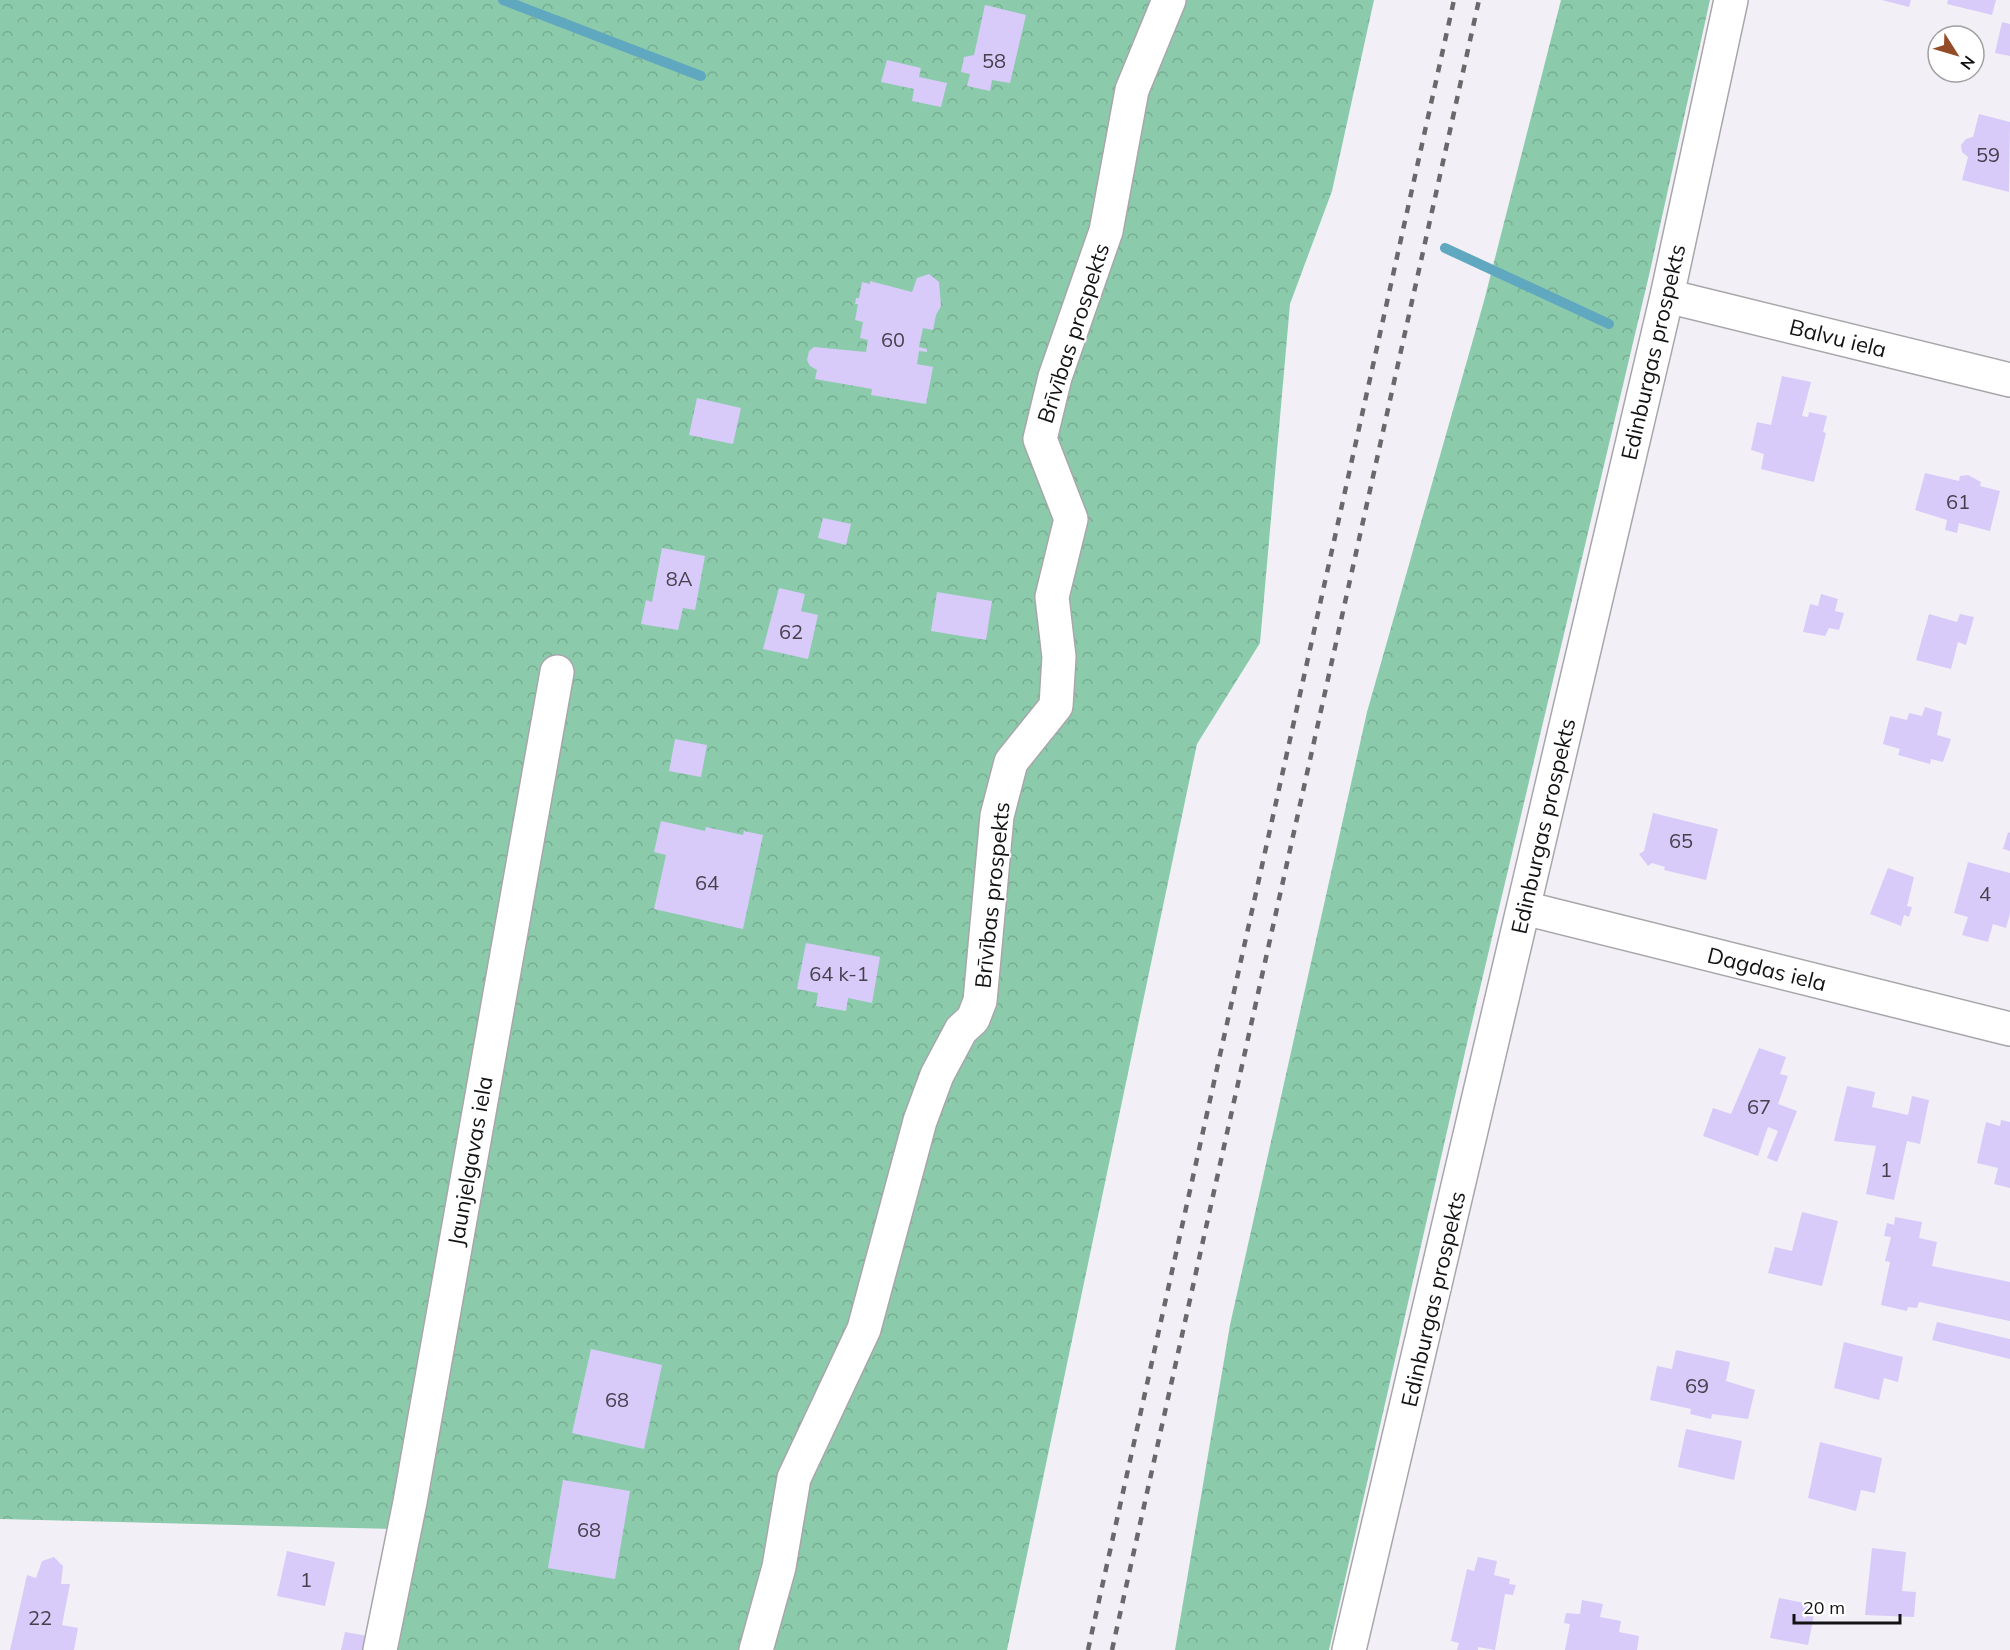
<svg xmlns="http://www.w3.org/2000/svg" width="2010" height="1650" font-family="Mulish,sans-serif">
<defs>
<pattern id="forest-crowns" width="20" height="18" patternUnits="userSpaceOnUse" patternTransform="scale(1.5)"><rect width="20" height="18" fill="#8bcbab"/><path d="M2 6a3 3 0 1 1 6 0M12 15a3 3 0 1 1 6 0" fill="none" stroke="#77ad92"/></pattern>
</defs>
<rect width="100%" height="100%" fill="#f2f0f6"/>
<!-- forest -->
<path fill="url(#forest-crowns)" d="M 0,0 L 1374,0 L 1332,191 L 1290,304 L 1260,643 L 1197,744 L 1007,1650 L 397,1650 L 393,1529 L 0,1519 Z
M 1561,0 L 1710,0 L 1650,271 L 1468,1039 L 1329,1650 L 1175,1650 L 1230,1325 L 1367,712 L 1484,301 Z"/>
<g fill="none" stroke-linecap="round" stroke-linejoin="round">
<!-- stream -->
<path stroke="#60a7c0" stroke-width="10" d="M 503,0 L 701,76
M 1445,248 L 1609,324"/>
</g>
<!-- building -->
<path fill="#d8cbf9" d="M 1882,0 L 1911,0 L 1909,7 Z
M 1948,0 L 1996,0 L 1992,15 L 1947,4 Z
M 985,5 L 1026,15 L 1010,83 L 992,80 L 990,91 L 967,86 L 970,74 L 961,72 L 964,57 L 974,55 Z
M 2002,22 L 2010,24 L 2010,56 L 1995,53 Z
M 887,60 L 921,68 L 919,77 L 947,83 L 941,107 L 912,101 L 914,89 L 881,82 Z
M 1979,114 L 2010,122 L 2009,192 L 1962,180 L 1968,157 L 1962,152 L 1961,145 L 1966,139 L 1973,137 Z
M 929,274 L 939,282 L 941,306 L 936,315 L 933,330 L 923,328 L 919,347 L 927,349 L 927,352 L 919,351 L 917,364 L 933,367 L 926,404 L 871,395 L 872,389 L 815,379 L 817,370 L 810,366 L 807,360 L 809,351 L 814,347 L 866,352 L 868,340 L 860,338 L 863,322 L 855,320 L 858,304 L 855,304 L 856,298 L 859,298 L 862,282 L 870,284 L 870,281 L 912,292 L 917,278 Z
M 1782,376 L 1811,382 L 1802,416 L 1808,417 L 1809,412 L 1827,416 L 1823,432 L 1826,433 L 1814,482 L 1761,469 L 1764,454 L 1751,450 L 1757,422 L 1771,425 Z
M 697,398 L 741,408 L 733,444 L 689,435 Z
M 1925,473 L 1959,481 L 1960,476 L 1968,475 L 1981,482 L 1980,486 L 2000,491 L 1990,531 L 1959,523 L 1957,533 L 1945,530 L 1947,520 L 1915,510 Z
M 823,518 L 851,524 L 846,545 L 818,538 Z
M 662,548 L 705,556 L 695,610 L 683,608 L 678,630 L 641,624 L 646,600 L 652,602 Z
M 779,588 L 805,594 L 801,611 L 818,615 L 808,659 L 763,649 Z
M 937,592 L 992,601 L 986,640 L 931,631 Z
M 1821,594 L 1838,599 L 1835,611 L 1844,613 L 1839,630 L 1829,628 L 1825,636 L 1803,632 L 1810,604 L 1818,606 Z
M 1929,614 L 1957,622 L 1960,614 L 1974,617 L 1966,645 L 1958,642 L 1951,669 L 1916,660 Z
M 1925,707 L 1942,712 L 1937,735 L 1951,739 L 1943,762 L 1931,759 L 1930,764 L 1898,755 L 1900,749 L 1883,744 L 1890,716 L 1907,720 L 1909,713 L 1922,716 Z
M 675,739 L 707,745 L 701,777 L 669,771 Z
M 1653,813 L 1718,829 L 1706,880 L 1664,870 L 1665,867 L 1652,863 L 1648,866 L 1639,854 L 1644,851 Z
M 661,821 L 705,831 L 706,827 L 743,835 L 744,831 L 763,835 L 743,929 L 654,909 L 666,855 L 654,852 Z
M 2008,832 L 2010,833 L 2010,851 L 2003,849 Z
M 1968,862 L 2010,873 L 2010,914 L 2006,928 L 1993,924 L 1988,942 L 1962,935 L 1968,917 L 1954,913 Z
M 1888,868 L 1914,877 L 1907,906 L 1912,907 L 1909,917 L 1904,915 L 1901,926 L 1870,914 Z
M 806,943 L 880,957 L 872,1003 L 848,998 L 846,1011 L 816,1006 L 818,993 L 797,989 Z
M 1759,1048 L 1786,1057 L 1780,1074 L 1788,1076 L 1778,1104 L 1797,1111 L 1777,1162 L 1767,1158 L 1778,1131 L 1768,1127 L 1758,1156 L 1703,1136 L 1713,1108 L 1731,1114 Z
M 1847,1086 L 1875,1092 L 1872,1107 L 1908,1115 L 1912,1096 L 1929,1100 L 1920,1144 L 1907,1141 L 1894,1200 L 1866,1194 L 1876,1146 L 1834,1141 Z
M 2001,1120 L 2010,1122 L 2010,1188 L 1994,1184 L 1998,1168 L 1977,1163 L 1986,1122 L 2000,1126 Z
M 1802,1212 L 1838,1221 L 1822,1286 L 1768,1273 L 1775,1247 L 1792,1251 Z
M 1895,1217 L 1922,1222 L 1919,1238 L 1937,1242 L 1932,1266 L 2010,1282 L 2010,1321 L 1919,1302 L 1917,1308 L 1908,1307 L 1907,1311 L 1881,1305 L 1890,1262 L 1885,1261 L 1891,1237 L 1884,1236 L 1887,1223 L 1894,1225 Z
M 1937,1322 L 2010,1339 L 2010,1359 L 1932,1340 Z
M 1844,1342 L 1903,1357 L 1898,1382 L 1884,1378 L 1879,1400 L 1834,1388 Z
M 591,1349 L 662,1365 L 644,1449 L 572,1433 Z
M 1676,1350 L 1730,1362 L 1726,1381 L 1755,1390 L 1748,1419 L 1712,1414 L 1711,1419 L 1690,1414 L 1691,1409 L 1650,1400 L 1657,1366 L 1672,1369 Z
M 1686,1429 L 1742,1441 L 1734,1480 L 1678,1467 Z
M 1820,1442 L 1882,1458 L 1875,1493 L 1861,1490 L 1856,1511 L 1808,1498 Z
M 563,1480 L 630,1491 L 615,1579 L 548,1568 Z
M 1872,1548 L 1906,1552 L 1902,1591 L 1916,1592 L 1914,1617 L 1865,1615 Z
M 287,1551 L 335,1562 L 325,1606 L 277,1596 Z
M 54,1557 L 63,1566 L 61,1584 L 70,1584 L 62,1625 L 78,1628 L 74,1650 L 10,1650 L 27,1575 L 36,1578 L 42,1561 Z
M 1478,1557 L 1497,1561 L 1494,1575 L 1510,1579 L 1509,1584 L 1516,1585 L 1513,1595 L 1505,1594 L 1495,1650 L 1478,1647 L 1478,1650 L 1457,1650 L 1459,1643 L 1451,1641 L 1467,1569 L 1474,1571 Z
M 1779,1598 L 1816,1605 L 1808,1645 L 1770,1638 Z
M 1582,1600 L 1603,1604 L 1600,1617 L 1621,1621 L 1619,1632 L 1639,1636 L 1637,1650 L 1565,1650 L 1570,1624 L 1564,1623 L 1566,1613 L 1580,1614 Z
M 345,1632 L 368,1636 L 365,1650 L 341,1650 Z"/>
<g fill="none" stroke-linecap="round" stroke-linejoin="round">
<defs>
<path id="minor" d="M 1667,296 L 2010,380
M 1524,908 L 2010,1029
M 380,1650 L 410,1502 L 557,672
M 756,1650 L 779,1567 L 794,1478 L 864,1329 L 920,1121 L 937,1075 L 961,1030 L 973,1019 L 980,1001 L 997,816 L 1011,762 L 1056,706 L 1059,657 L 1052,597 L 1071,519 L 1040,439 L 1055,377 L 1106,231 L 1132,90 L 1169,0
M 1349,1650 L 1667,296 L 1731,0"/>
</defs>
<!-- minor casing -->
<use href="#minor" stroke="#a8a6ab" stroke-width="36"/>
<!-- minor -->
<use href="#minor" stroke="#fff" stroke-width="33"/>
<!-- rail -->
<path stroke="#69686b" stroke-width="4.5" stroke-dasharray="8 8" stroke-linecap="butt" d="M 1088,1650 L 1454,0
M 1112,1650 L 1479,0"/>
</g>
<g text-anchor="middle" dominant-baseline="central" stroke-width="4.5" stroke-linejoin="round" paint-order="stroke">
<!-- number labels -->
<g font-size="20" fill="#44404d">
<text x="994" y="60">58</text>
<text x="1988" y="154">59</text>
<text x="893" y="339">60</text>
<text x="1958" y="501">61</text>
<text x="679" y="578">8A</text>
<text x="791" y="631">62</text>
<text x="1681" y="840">65</text>
<text x="707" y="882">64</text>
<text x="1985" y="893">4</text>
<text x="839" y="973">64 k-1</text>
<text x="1759" y="1106">67</text>
<text x="1886" y="1169">1</text>
<text x="1697" y="1385">69</text>
<text x="617" y="1399">68</text>
<text x="589" y="1529">68</text>
<text x="306" y="1579">1</text>
<text x="40" y="1617">22</text>
</g>
<!-- street labels -->
<g font-size="22" fill="#131214" stroke="#fff">
<text transform="translate(1073 333) rotate(-72)">Brīvības prospekts</text>
<text transform="translate(1838 338) rotate(14)">Balvu iela</text>
<text transform="translate(1653 352) rotate(-77)">Edinburgas prospekts</text>
<text transform="translate(1543 826) rotate(-77)">Edinburgas prospekts</text>
<text transform="translate(992 895) rotate(-84)">Brīvības prospekts</text>
<text transform="translate(1767 969) rotate(14)">Dagdas iela</text>
<text transform="translate(470 1161) rotate(-80)">Jaunjelgavas iela</text>
<text transform="translate(1433 1299) rotate(-77)">Edinburgas prospekts</text>
</g>
</g>
<!-- north arrow -->
<g transform="translate(1956 54) rotate(127)"><circle r="28" fill="#ffffff" stroke="#a1a0a1" stroke-width="1.5"/>
<path d="M0-4.5L10 22L0 15L-10 22Z" fill="#934b28"/>
<text y="-9" font-size="16" font-weight="bold" text-anchor="middle" fill="#131214">N</text>
</g>
<!-- scale -->
<path d="M1794 1614v9h106v-9" fill="none" stroke="#131214" stroke-width="3"/>
<text x="1803" y="1614" font-size="18" fill="#131214" stroke="#ffffff" stroke-width="4.5" paint-order="stroke">20 m</text>
</svg>
